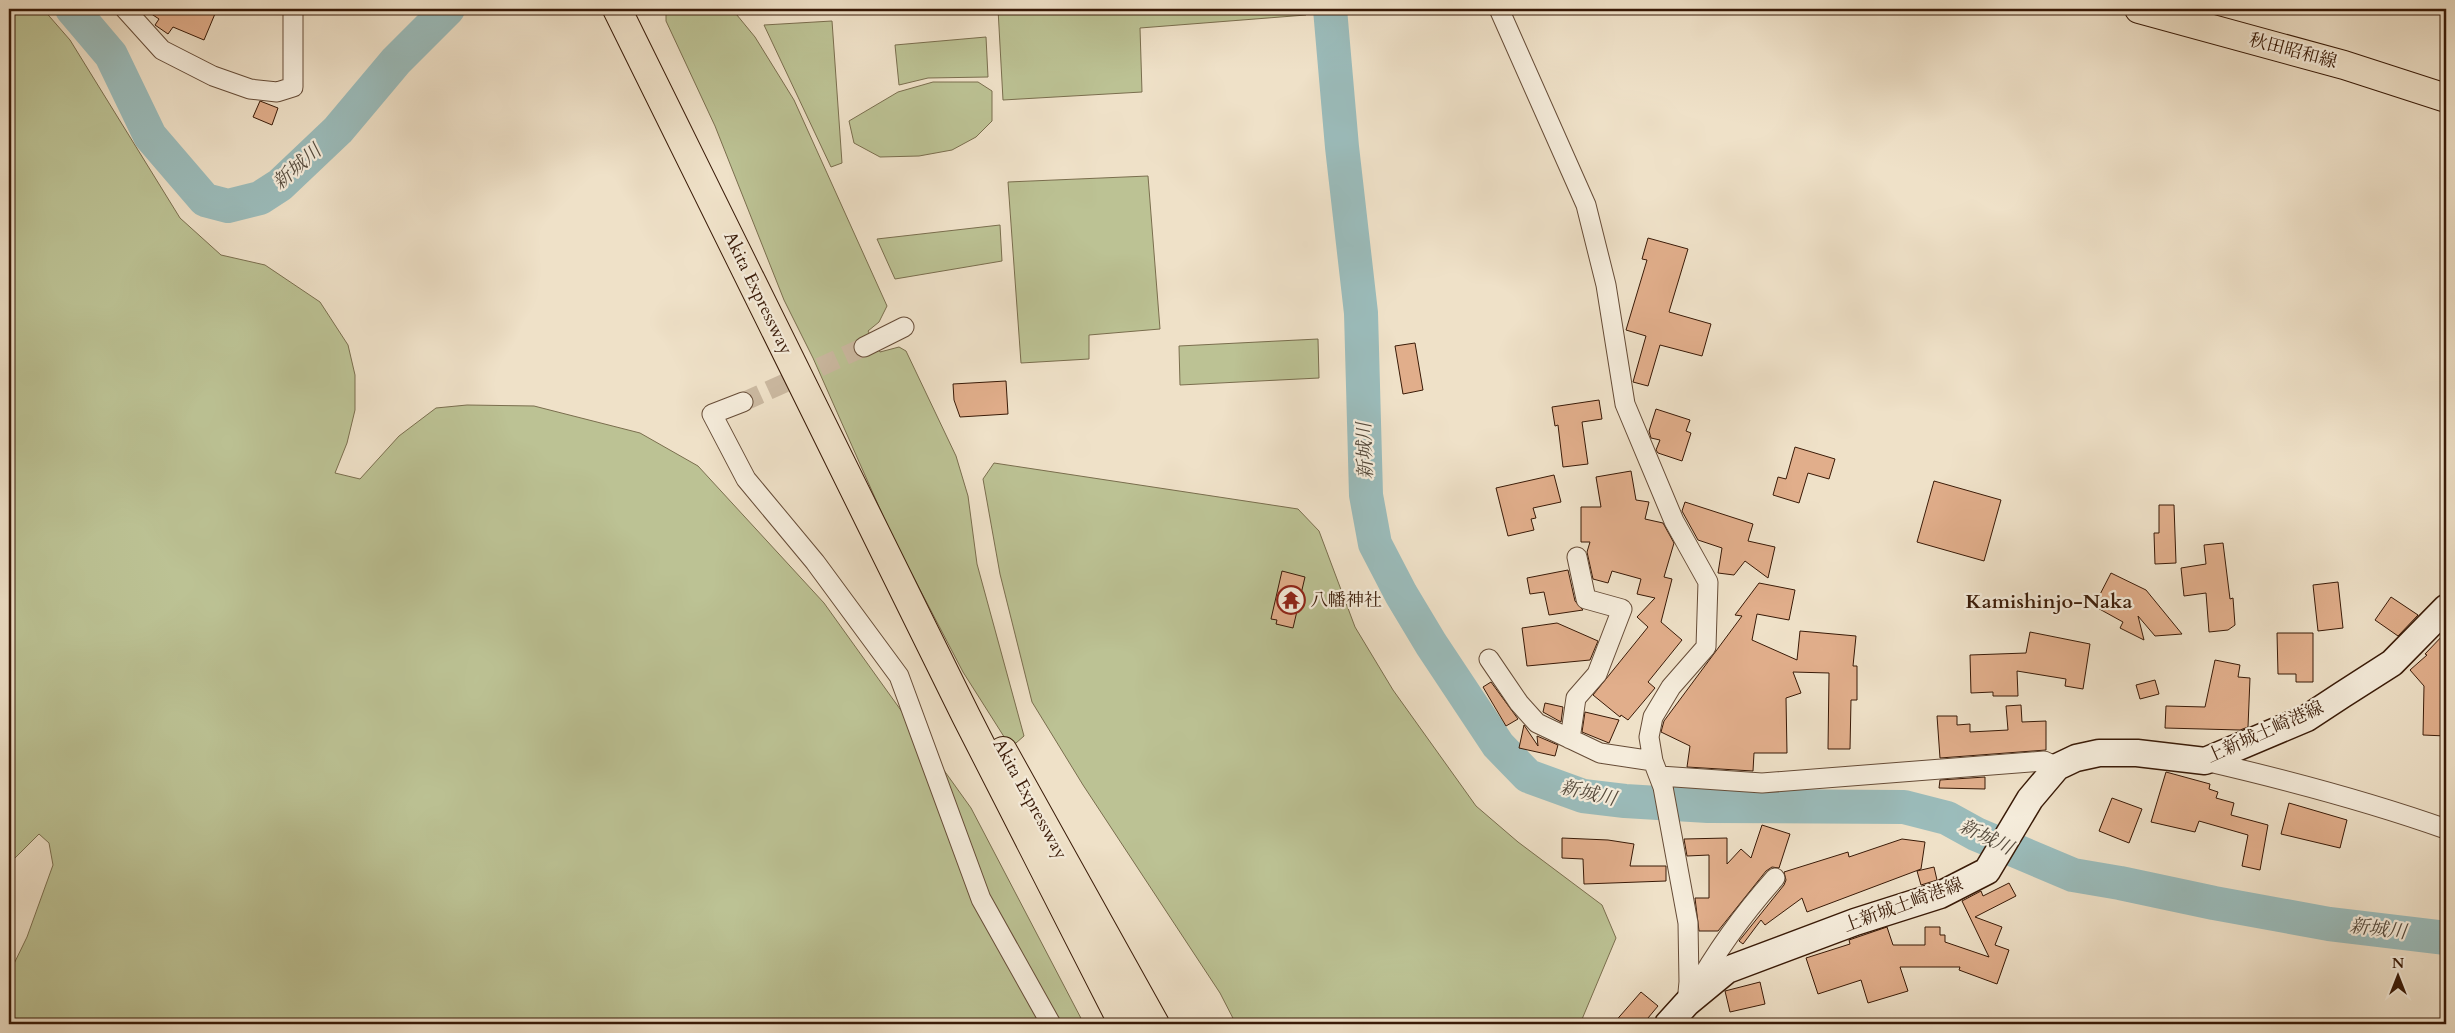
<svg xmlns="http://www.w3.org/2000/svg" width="2455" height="1033" font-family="Cardo,'Noto Serif JP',serif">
<rect width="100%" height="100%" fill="#efe1c8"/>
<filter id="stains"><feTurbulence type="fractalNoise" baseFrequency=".004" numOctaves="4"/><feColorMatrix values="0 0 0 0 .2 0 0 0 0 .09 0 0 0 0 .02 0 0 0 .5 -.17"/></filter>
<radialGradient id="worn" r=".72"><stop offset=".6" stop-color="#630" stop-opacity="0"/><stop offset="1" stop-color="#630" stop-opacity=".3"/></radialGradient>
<!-- green -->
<path fill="#bcc294" stroke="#7a6e4e" d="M 9,9 L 43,9 L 70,40 L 180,218 L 221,255 L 265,265 L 320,302 L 348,345 L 355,375 L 355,410 L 347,443 L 335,473 L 360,479 L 399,436 L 436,408 L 467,405 L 534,406 L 640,433 L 698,466 L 824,603 L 971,808 L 1084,1024 L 9,1024 L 9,974 L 27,937 L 53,865 L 49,843 L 39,834 L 9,864 Z
M 666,9 L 732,9 L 755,37 L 794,100 L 887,306 L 879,322 L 868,331 L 880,352 L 899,347 L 906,351 L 956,456 L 968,496 L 977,564 L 1024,736 L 1016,743 L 1008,743 L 963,672 L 892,536 L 813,358 L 784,300 L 715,126 L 666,21 Z
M 998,9 L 1306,9 L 1306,15 L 1140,28 L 1142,92 L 1003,100 Z
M 832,21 L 842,163 L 831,167 L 764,25 Z
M 986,37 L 988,77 L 928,78 L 899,85 L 895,45 Z
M 933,82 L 978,82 L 992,91 L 992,121 L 976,137 L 952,150 L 919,156 L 880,157 L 854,143 L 849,121 L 898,92 Z
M 1148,176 L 1160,329 L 1089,335 L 1089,359 L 1021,363 L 1008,182 Z
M 1000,225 L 1002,261 L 895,279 L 877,239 Z
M 1318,339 L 1319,378 L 1180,385 L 1179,346 Z
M 994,463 L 1298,509 L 1319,531 L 1355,627 L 1393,690 L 1476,806 L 1518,842 L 1602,905 L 1616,938 L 1580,1024 L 1236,1024 L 1220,993 L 1083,785 L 1032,702 L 1000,574 L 983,479 Z"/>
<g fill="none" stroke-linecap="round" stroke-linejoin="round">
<!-- river -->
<path stroke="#9bbcbb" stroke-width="34" d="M 72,9 L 111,55 L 150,136 L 205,200 L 228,206 L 260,198 L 280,185 L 338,130 L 396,61 L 448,9
M 1330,9 L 1342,147 L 1361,313 L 1366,495 L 1375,544 L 1401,594 L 1431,644 L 1498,745 L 1528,776 L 1583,796 L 1625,801 L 1708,806 L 1904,807 L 1947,818 L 1976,834 L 2073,875 L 2120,883 L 2214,903 L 2329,924 L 2446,938"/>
</g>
<!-- building -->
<path fill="#e1ae8b" stroke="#391a07" d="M 144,9 L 217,9 L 204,40 L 173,27 L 168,34 L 155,25 L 159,19 Z
M 260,101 L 278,108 L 272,125 L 253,117 Z
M 1648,238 L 1688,249 L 1669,312 L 1711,324 L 1702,356 L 1660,345 L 1648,386 L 1633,382 L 1646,336 L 1626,330 L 1647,260 L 1642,259 Z
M 1415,343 L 1423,390 L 1403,394 L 1395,346 Z
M 1006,381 L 1008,414 L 960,417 L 954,400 L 953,384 Z
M 1599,400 L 1602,419 L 1582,422 L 1588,464 L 1563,467 L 1558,425 L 1555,426 L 1552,407 Z
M 1656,409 L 1690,420 L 1686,431 L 1691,433 L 1682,461 L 1658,453 L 1656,450 L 1660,440 L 1651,438 L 1649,431 Z
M 1795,447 L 1835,459 L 1829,479 L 1808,473 L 1799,503 L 1773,495 L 1778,477 L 1786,479 Z
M 1631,471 L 1636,500 L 1649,502 L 1645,519 L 1663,523 L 1674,543 L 1664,577 L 1672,579 L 1661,622 L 1682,640 L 1648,682 L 1655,688 L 1628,720 L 1621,715 L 1620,717 L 1593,695 L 1648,627 L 1637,617 L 1655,598 L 1637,594 L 1641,579 L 1612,571 L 1608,583 L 1593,579 L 1587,552 L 1590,542 L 1581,542 L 1581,507 L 1601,507 L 1596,477 Z
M 1554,475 L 1561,502 L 1533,508 L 1536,518 L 1531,519 L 1534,530 L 1508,536 L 1496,488 Z
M 1934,481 L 2001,500 L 1984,561 L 1917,542 Z
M 1685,502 L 1753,524 L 1748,541 L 1775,547 L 1768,578 L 1745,561 L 1734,575 L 1718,573 L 1722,548 L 1698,540 L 1682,511 Z
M 2159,505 L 2174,505 L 2176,563 L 2155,564 L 2154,533 L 2159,533 Z
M 2223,543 L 2230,599 L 2233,598 L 2235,625 L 2228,630 L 2209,632 L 2206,593 L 2184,596 L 2181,568 L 2206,564 L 2204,545 Z
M 1568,570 L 1575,601 L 1583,610 L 1549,615 L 1544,592 L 1530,594 L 1527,578 Z
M 1282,571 L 1305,577 L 1293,628 L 1276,624 L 1277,620 L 1271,619 Z
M 2111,573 L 2146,590 L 2182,634 L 2155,636 L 2138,616 L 2144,640 L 2120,628 L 2123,622 L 2094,606 Z
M 2338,582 L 2343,628 L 2318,631 L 2313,585 Z
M 1759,583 L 1795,590 L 1789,620 L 1757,614 L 1752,640 L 1797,660 L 1800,631 L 1856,636 L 1853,666 L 1857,666 L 1857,700 L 1851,700 L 1850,749 L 1828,749 L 1829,673 L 1793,672 L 1801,693 L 1786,698 L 1787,753 L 1754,753 L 1753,771 L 1687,767 L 1690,746 L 1661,732 L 1664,721 L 1742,616 L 1735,615 Z
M 2391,597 L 2418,615 L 2398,636 L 2375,620 Z
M 1557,623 L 1598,641 L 1590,660 L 1527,666 L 1522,628 Z
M 2030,632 L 2090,644 L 2083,689 L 2065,686 L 2066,679 L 2017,671 L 2018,696 L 1993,696 L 1993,692 L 1971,693 L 1970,655 L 2026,653 Z
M 2446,632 L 2446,736 L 2423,735 L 2424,686 L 2410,670 L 2427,655 L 2425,654 Z
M 2277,633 L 2313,633 L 2313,682 L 2296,682 L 2296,674 L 2278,674 Z
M 2215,660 L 2240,665 L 2238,677 L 2250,678 L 2248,727 L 2240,730 L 2165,728 L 2166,706 L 2205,707 Z
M 2155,680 L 2159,694 L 2140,699 L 2136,685 Z
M 1491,682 L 1518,719 L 1506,726 L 1483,687 Z
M 1545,703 L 1563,707 L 1561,722 L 1543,712 Z
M 2021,705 L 2022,722 L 2046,721 L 2046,750 L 1940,758 L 1937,716 L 1957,716 L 1957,725 L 1970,724 L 1970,732 L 2008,730 L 2006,706 Z
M 1585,712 L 1619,720 L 1609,743 L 1582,732 Z
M 1524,725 L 1538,746 L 1537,736 L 1558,745 L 1555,756 L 1519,748 Z
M 2166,772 L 2210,784 L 2209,789 L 2218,792 L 2216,798 L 2234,803 L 2231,815 L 2268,825 L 2260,870 L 2242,866 L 2248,835 L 2199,821 L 2195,832 L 2151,822 Z
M 1985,777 L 1985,789 L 1939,788 L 1940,780 Z
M 2112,798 L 2142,809 L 2129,843 L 2099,831 Z
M 2289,803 L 2347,820 L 2340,848 L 2281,834 Z
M 1762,825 L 1790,834 L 1779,868 L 1772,867 L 1766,871 L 1718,931 L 1699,931 L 1695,898 L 1709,898 L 1709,855 L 1687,856 L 1684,839 L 1727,838 L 1727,864 L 1741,849 L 1751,858 Z
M 1562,838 L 1608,840 L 1634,844 L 1630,866 L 1666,866 L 1666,881 L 1584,884 L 1583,859 L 1562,858 Z
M 1902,839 L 1925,842 L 1921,869 L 1807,912 L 1802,898 L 1765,925 L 1761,920 L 1743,944 L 1739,941 L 1784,885 L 1786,880 L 1784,872 L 1848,852 L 1849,857 Z
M 1934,867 L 1937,880 L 1921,885 L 1917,871 Z
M 2009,883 L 2016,896 L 1975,917 L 2002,927 L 1995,945 L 2009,950 L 1997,984 L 1959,970 L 1960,967 L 1900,967 L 1908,991 L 1868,1003 L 1861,980 L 1818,994 L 1806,958 L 1850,944 L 1849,940 L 1887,927 L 1893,945 L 1925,945 L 1925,927 L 1940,927 L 1940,935 L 1945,935 L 1945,942 L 1989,957 L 1962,901 L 1981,891 L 1983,896 Z
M 1760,982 L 1765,1004 L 1730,1012 L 1725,991 Z
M 1641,992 L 1658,1006 L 1643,1024 L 1613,1024 Z"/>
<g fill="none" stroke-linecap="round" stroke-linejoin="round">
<!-- minor-tunnel -->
<path stroke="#cbb9a1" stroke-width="19" stroke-dasharray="19 9" stroke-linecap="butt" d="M 743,402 L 864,347"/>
<defs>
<path id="minor" d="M 125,9 L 162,50 L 213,76 L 250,89 L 277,92 L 293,87 L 293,9
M 1499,9 L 1586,205 L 1606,285 L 1625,404 L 1674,521 L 1708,582 L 1706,647 L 1671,687 L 1653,717 L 1649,737 L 1653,761 L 1663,787 L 1688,923 L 1689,982 L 1687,1003
M 864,347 L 904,327
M 743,402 L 712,414 L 746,479 L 815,562 L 899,676 L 981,899 L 1051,1024
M 1489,659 L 1519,703 L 1537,723 L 1600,753 L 1653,761
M 1570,739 L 1576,698 L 1597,674 L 1622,609 L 1586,599 L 1577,557
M 2205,761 C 2287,780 2367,801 2446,829
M 1660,776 L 1762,783 L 2044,761 L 2057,767
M 1693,993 C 1716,951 1743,914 1775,878"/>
<path id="secondary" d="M 1668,1024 L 1687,1003 L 1727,970 L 1855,922 L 1940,895 L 1987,871 L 2030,799 L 2057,767 L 2076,758 L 2099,753 L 2137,753 L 2205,761 L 2307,718 L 2342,695 L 2392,663 L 2446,608"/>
<path id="primary" d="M 2139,9 L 2344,65 L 2446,98"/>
<path id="motorway" d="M 617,9 L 966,716 L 1123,1024
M 1003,751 L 1155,1024"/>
</defs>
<!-- minor casing -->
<use href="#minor" stroke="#664c37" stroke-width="21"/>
<!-- secondary casing -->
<use href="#secondary" stroke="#391a07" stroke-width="29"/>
<!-- primary casing -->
<use href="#primary" stroke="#391a07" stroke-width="30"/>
<!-- motorway casing -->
<use href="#motorway" stroke="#391a07" stroke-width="30"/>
<!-- minor -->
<use href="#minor" stroke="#f5ecdb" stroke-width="19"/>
<!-- secondary -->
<use href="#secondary" stroke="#f5ecdb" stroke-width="26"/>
<!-- primary -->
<use href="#primary" stroke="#efe1c8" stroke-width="28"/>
<!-- motorway -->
<use href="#motorway" stroke="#efe1c8" stroke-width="28"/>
</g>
<!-- icons -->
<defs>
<symbol id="temple-ring" viewBox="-11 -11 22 22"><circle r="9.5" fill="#f5ecdb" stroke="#8f2418" stroke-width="1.5"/><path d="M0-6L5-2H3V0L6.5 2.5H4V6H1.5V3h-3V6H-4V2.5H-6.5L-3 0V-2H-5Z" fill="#8f2418"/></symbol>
</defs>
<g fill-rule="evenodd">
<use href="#temple-ring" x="1275" y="584" width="32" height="32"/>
</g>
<g text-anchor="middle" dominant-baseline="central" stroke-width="4.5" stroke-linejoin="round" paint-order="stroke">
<!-- street labels -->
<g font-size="18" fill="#391a07" stroke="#f5ecdb">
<text transform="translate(2293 51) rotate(15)">秋田昭和線</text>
<text transform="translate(758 293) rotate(64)">Akita Expressway</text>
<text transform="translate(2265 732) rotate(-24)">上新城土崎港線</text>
<text transform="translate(1030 799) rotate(61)">Akita Expressway</text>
<text transform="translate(1903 905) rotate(-20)">上新城土崎港線</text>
</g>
<!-- poi labels -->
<g font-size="18" fill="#391a07" stroke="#f5ecdb" text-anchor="start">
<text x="1310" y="600">八幡神社</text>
</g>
<!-- water labels -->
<g font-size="19" font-style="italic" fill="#564b3d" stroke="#f5ecdb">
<text transform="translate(297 167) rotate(-41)">新城川</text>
<text transform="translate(1365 451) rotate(-92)">新城川</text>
<text transform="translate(1588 793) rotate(13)">新城川</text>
<text transform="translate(1986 837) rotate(26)">新城川</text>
<text transform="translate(2378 929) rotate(7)">新城川</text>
</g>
<!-- quarter labels -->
<g font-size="20" font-weight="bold" fill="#391a07" stroke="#f5ecdb">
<text x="2049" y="601">Kamishinjo-Naka</text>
</g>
</g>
<!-- margin -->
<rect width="2455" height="1033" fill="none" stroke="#efe1c8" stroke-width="30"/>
<rect x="10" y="10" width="2435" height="1013" fill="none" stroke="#391a07" stroke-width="2.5"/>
<rect x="15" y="15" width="2425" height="1003" fill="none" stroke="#391a07"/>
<!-- north arrow -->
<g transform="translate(2398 976)" stroke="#f5ecdb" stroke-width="4" paint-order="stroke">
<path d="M0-4L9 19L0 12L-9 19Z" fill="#391a07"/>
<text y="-8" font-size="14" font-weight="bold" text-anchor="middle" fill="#391a07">N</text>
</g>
<rect width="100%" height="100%" filter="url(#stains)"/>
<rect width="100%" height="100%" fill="url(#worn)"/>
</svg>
